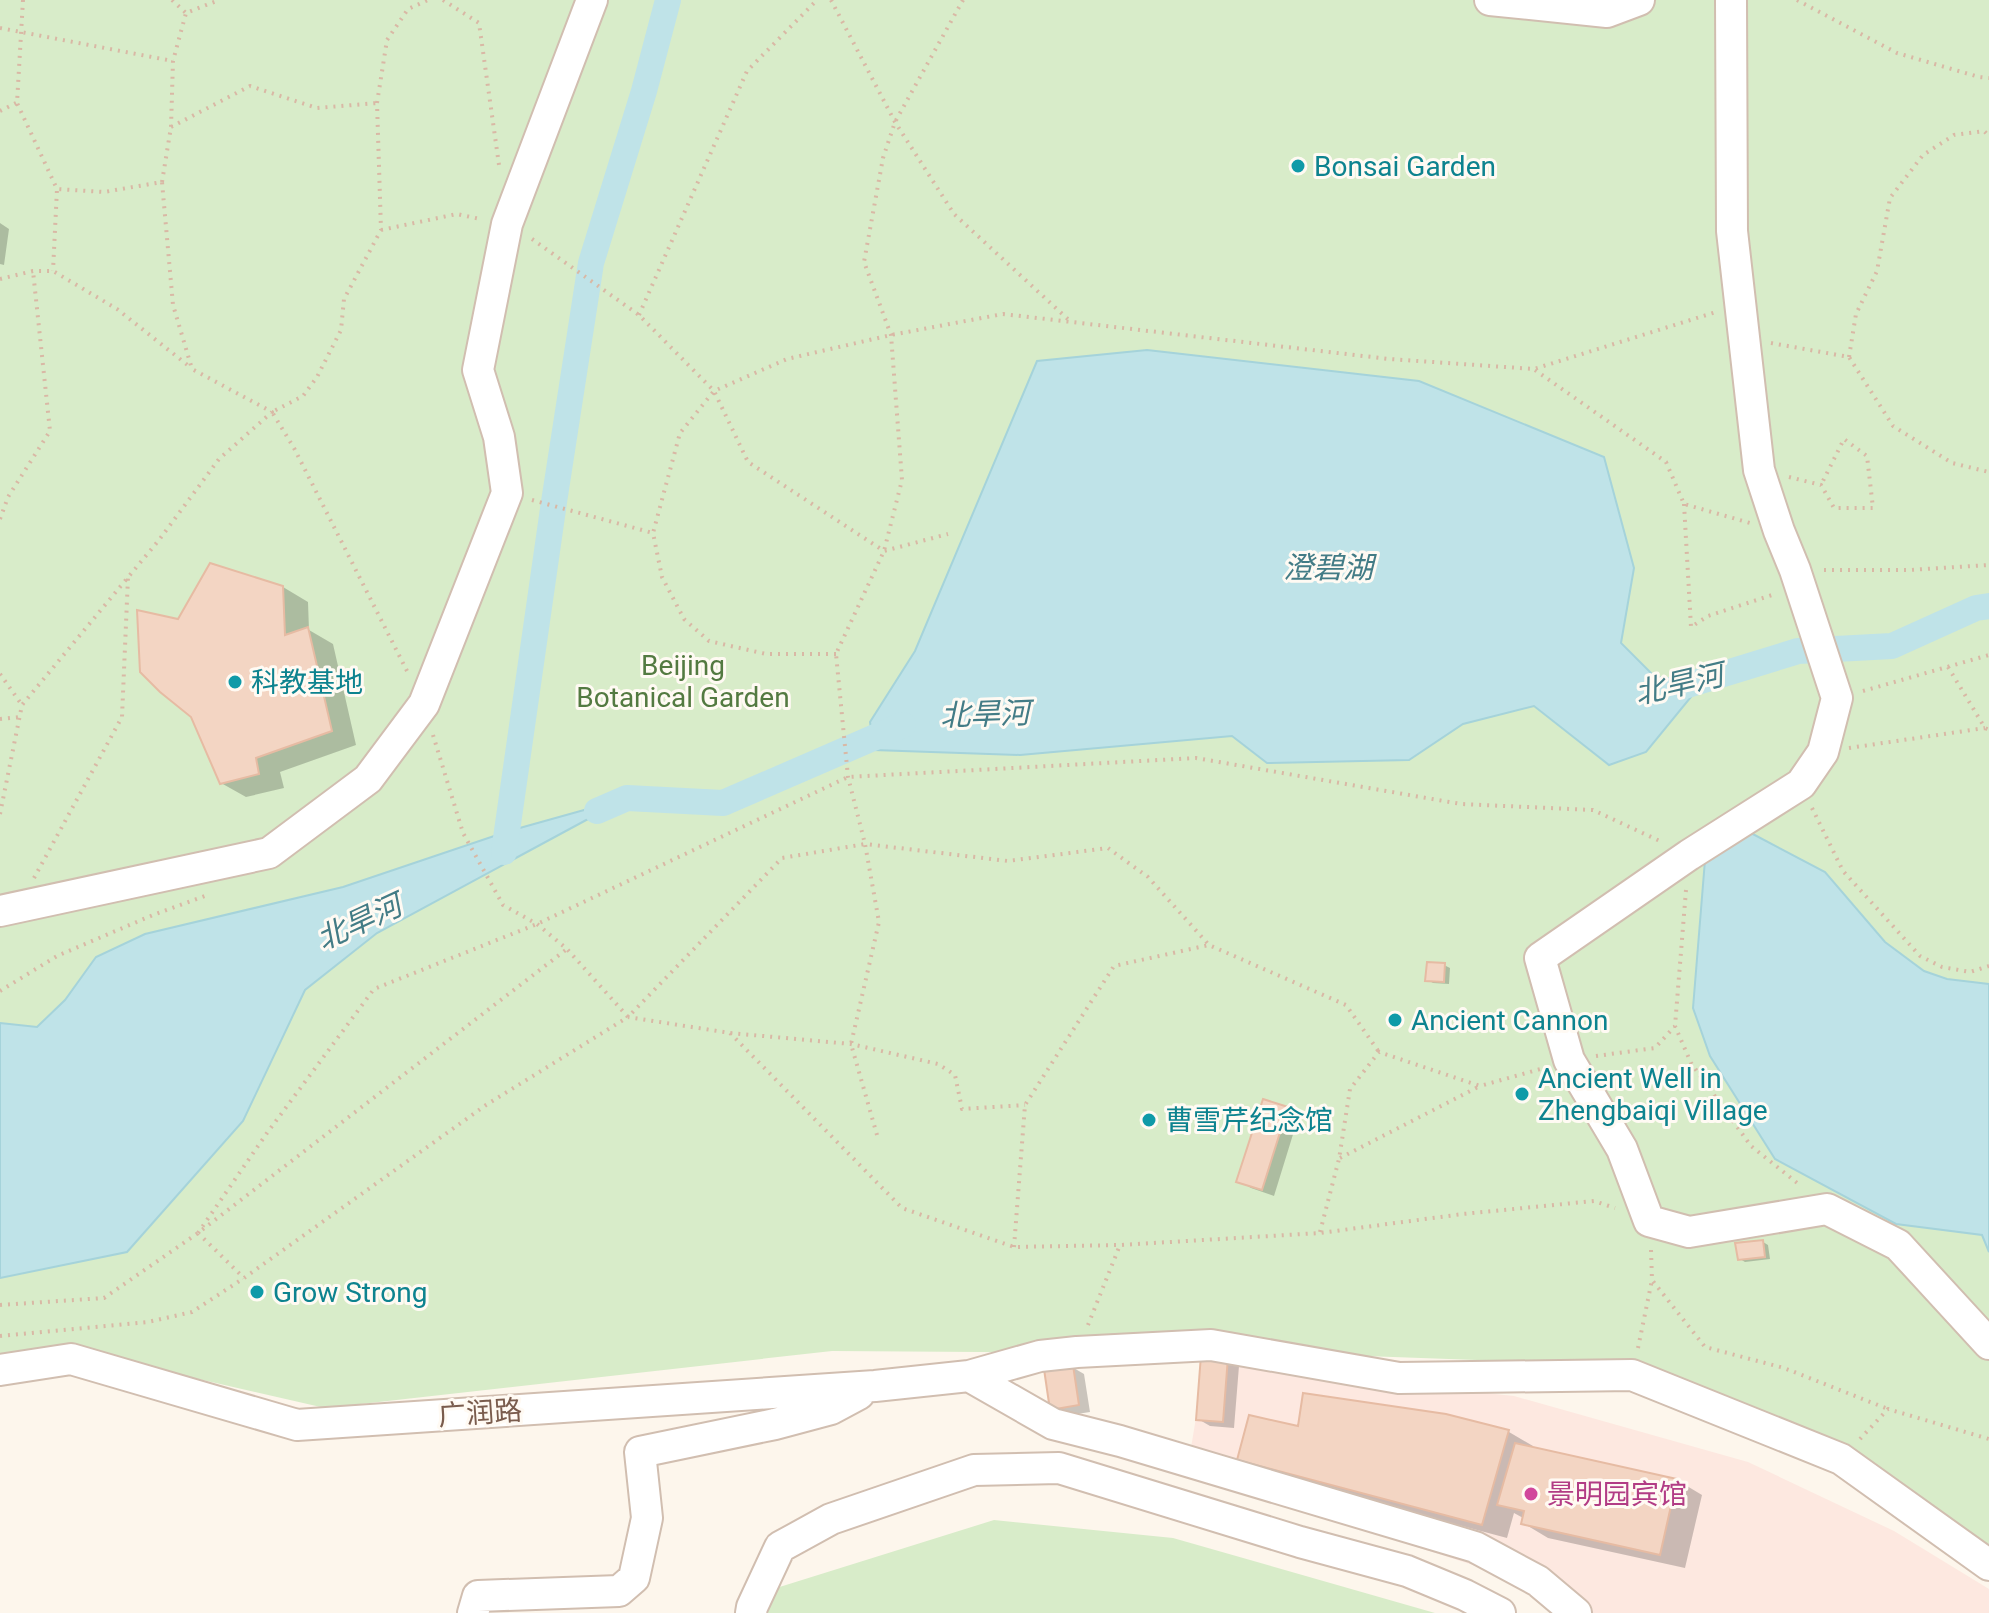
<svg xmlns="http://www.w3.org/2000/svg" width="1989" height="1613" font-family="Roboto,'Noto Sans SC',sans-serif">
<rect width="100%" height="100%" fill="#fdf6ec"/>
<!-- commercial -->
<path fill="#fde8e0" d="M 1205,1363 L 1514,1396 L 1748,1462 L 1894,1531 L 1989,1589 L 1989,1613 L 1558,1613 L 1507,1576 L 1305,1511 L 1186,1478 Z"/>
<!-- green -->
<path fill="#d8ecc9" d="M 0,0 L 1989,0 L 1989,1547 L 1640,1366 L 1309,1354 L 832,1351 L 325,1408 L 81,1352 L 0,1359 Z
M 994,1520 L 1173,1538 L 1435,1613 L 767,1613 L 770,1590 Z"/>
<!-- water -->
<path fill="#bfe3e8" stroke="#a5d3da" stroke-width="2" d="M 1147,350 L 1419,381 L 1604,457 L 1634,568 L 1621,643 L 1655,677 L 1704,681 L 1646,752 L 1609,765 L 1534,706 L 1463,724 L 1409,760 L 1267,763 L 1232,736 L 1020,755 L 874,750 L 870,722 L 915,651 L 1037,361 Z
M 627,798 L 377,933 L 305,990 L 243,1121 L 127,1252 L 0,1278 L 0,1023 L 37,1027 L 65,1000 L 96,957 L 145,934 L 343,887 L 509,831 Z
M 1749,832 L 1825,872 L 1885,942 L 1924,971 L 1947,979 L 1989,984 L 1989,1252 L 1982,1235 L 1896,1224 L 1775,1159 L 1710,1056 L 1693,1008 L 1705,860 Z"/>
<!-- shadow -->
<path fill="#0003" d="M 0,223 L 9,229 L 4,265 L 0,264 Z
M 283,587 L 308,602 L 309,630 L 333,644 L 356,745 L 280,772 L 284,788 L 246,797 L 221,783 L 179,621 Z
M 1444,965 L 1450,968 L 1449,984 L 1433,983 L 1428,980 Z
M 1287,1108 L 1299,1115 L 1274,1196 L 1251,1188 L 1239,1181 Z
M 1763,1242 L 1768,1245 L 1770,1259 L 1745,1262 L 1740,1259 Z
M 1227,1359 L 1239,1366 L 1234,1428 L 1210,1426 L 1198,1419 Z
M 1072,1367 L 1084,1374 L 1090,1412 L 1064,1416 L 1052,1409 Z
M 1446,1416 L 1509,1432 L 1533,1446 L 1533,1449 L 1677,1480 L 1702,1495 L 1685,1568 L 1548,1538 L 1523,1523 L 1525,1519 L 1514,1513 L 1507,1538 L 1264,1473 L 1239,1459 L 1299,1429 Z"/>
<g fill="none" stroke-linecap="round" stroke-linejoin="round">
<!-- canal -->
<path stroke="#bfe3e8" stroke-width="26" d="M 1671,690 L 1798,651 L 1892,646 L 1976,608 L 1989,606
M 597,811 L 627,798 L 723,803 L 903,725
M 504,852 L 554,502 L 591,263 L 644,91 L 668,0"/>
</g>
<!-- building -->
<path fill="#f3d5c3" stroke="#e6bba3" stroke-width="2" d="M 210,563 L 283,586 L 285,635 L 308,627 L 332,731 L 256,758 L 259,774 L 220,784 L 191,717 L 160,692 L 140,672 L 137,610 L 178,619 Z
M 1427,962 L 1445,963 L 1444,982 L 1425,981 Z
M 1263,1099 L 1288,1107 L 1262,1190 L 1236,1182 Z
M 1763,1240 L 1765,1257 L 1738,1260 L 1735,1243 Z
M 1201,1355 L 1228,1357 L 1223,1422 L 1196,1420 Z
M 1073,1365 L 1079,1405 L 1050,1410 L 1044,1369 Z
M 1303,1393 L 1446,1414 L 1509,1430 L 1482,1525 L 1237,1460 L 1249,1415 L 1298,1426 Z
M 1515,1443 L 1677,1479 L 1660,1555 L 1521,1524 L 1524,1511 L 1497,1505 Z"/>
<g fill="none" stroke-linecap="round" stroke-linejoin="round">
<defs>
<path id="minor" d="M 1490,0 L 1607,12 L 1639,0
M 1731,0 L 1732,231 L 1759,470 L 1779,531 L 1795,570 L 1837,698 L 1823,752 L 1801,784 L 1689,855 L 1540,958 L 1569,1060 L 1622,1149 L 1649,1221 L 1689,1232 L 1827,1209 L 1898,1245 L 1989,1344
M 0,911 L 269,853 L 368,779 L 424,704 L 507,493 L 499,437 L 478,370 L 507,224 L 592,0
M 0,1370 L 71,1359 L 297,1425 L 875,1386 L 969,1376 L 1040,1356 L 1077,1352 L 1211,1345 L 1399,1378 L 1632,1375 L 1841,1459 L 1989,1565
M 969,1376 L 1053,1424 L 1120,1441 L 1475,1547 L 1538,1581 L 1576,1613
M 473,1613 L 478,1596 L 619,1591 L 634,1578 L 647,1518 L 640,1452 L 775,1424 L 831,1409 L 859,1394
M 751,1613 L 752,1607 L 780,1547 L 831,1519 L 974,1470 L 1059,1468 L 1300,1542 L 1407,1571 L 1465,1595 L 1500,1613"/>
</defs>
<!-- minor casing -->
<use href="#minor" stroke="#d1beb0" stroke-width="34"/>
<!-- path -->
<path stroke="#d9b8a5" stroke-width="4" stroke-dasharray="2 6" stroke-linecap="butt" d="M 23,0 L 17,103 L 57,189 L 53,271
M 172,0 L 186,13
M 443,0 L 479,23 L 499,165
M 831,0 L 895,122 L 954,214 L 1071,322
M 1797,0 L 1897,53 L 1979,77 L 1989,78
M 0,28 L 173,61
M 0,111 L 16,103
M 171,127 L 250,86 L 317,108 L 377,103
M 162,182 L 171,127 L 173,61 L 186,13 L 219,0
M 381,230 L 457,214 L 480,219
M 532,239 L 639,315 L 714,391 L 748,462 L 884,551 L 948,534
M 0,279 L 33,271 L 53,271 L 117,309 L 190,367
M 639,315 L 747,71 L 817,0
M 1771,343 L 1849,357 L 1893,426 L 1952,463 L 1989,472
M 1849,357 L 1856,314 L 1877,271 L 1890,198 L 1923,155 L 1954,135 L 1984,131 L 1989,136
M 1535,370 L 1666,462 L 1684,504 L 1750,523
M 1789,477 L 1821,485 L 1834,508 L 1873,508 L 1867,456 L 1844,439 L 1821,485
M 532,500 L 653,533
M 1684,504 L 1691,627 L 1708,616 L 1775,594
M 0,519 L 8,497 L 50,431 L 33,271
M 1824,570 L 1910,570 L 1989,565
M 836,654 L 766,654 L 709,641 L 684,619 L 662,577 L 653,533 L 680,433 L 714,391 L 787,359 L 891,335 L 1003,314 L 1389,359 L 1534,369 L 1716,312
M 1948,667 L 1985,728 L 1989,730
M 407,671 L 294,448 L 272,412 L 303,396 L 317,377 L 341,330 L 344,299 L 381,230 L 377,103 L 387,40 L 408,9 L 428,0
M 0,674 L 22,705
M 1863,691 L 1989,655
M 0,719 L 20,717
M 433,735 L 463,833 L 503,905 L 537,924 L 567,949 L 628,1017 L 782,858 L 865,844 L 848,777 L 836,654 L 884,551 L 902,480 L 891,335 L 864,262 L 883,158 L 895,122 L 963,0
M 1849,748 L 1985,728
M 1812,808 L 1843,871 L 1920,956 L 1942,967 L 1970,972 L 1989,966
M 0,814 L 22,705 L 159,540 L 219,459 L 272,412 L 192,369 L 173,305 L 162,182 L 104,192 L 57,189
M 34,878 L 122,717 L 128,577
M 1686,890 L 1675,1026 L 1691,1063 L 1751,1146 L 1801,1186
M 0,991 L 57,956 L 153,915 L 205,896
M 730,1033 L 902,1208 L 1014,1247 L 1120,1245 L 1320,1233 L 1463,1214 L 1594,1201 L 1615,1208
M 1596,1056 L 1655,1048 L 1675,1026
M 877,1135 L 851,1044 L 879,922 L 865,844 L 1008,861 L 1108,848 L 1148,877 L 1209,945
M 1340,1158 L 1480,1086
M 1320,1232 L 1339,1159 L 1350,1089 L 1379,1052 L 1480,1086 L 1544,1068
M 198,1233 L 267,1133 L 374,989 L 537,924 L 848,777 L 1196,758 L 1461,804 L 1593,810 L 1662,842
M 198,1233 L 244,1278
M 1014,1247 L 1025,1105 L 1114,966 L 1209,945 L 1346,1005 L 1379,1052
M 1651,1250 L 1652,1280 L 1705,1347 L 1784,1368 L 1888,1409
M 0,1305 L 104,1298 L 198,1233 L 567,949
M 1088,1325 L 1120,1245
M 0,1336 L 148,1322 L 192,1312 L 244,1278 L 486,1105 L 628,1017 L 730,1033 L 851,1044 L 938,1064 L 955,1075 L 962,1109 L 1025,1105
M 1638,1348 L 1652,1280
M 1860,1439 L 1888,1409 L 1989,1439"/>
<!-- minor -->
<use href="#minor" stroke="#fff" stroke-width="30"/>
</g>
<!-- markers -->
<g fill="#0f9aa8" stroke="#fffaf3" stroke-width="3">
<circle cx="1298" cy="166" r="8"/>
<circle cx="235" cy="682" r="8"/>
<circle cx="1395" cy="1020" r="8"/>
<circle cx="1522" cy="1094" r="8"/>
<circle cx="1149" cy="1120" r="8"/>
<circle cx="257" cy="1292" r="8"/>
</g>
<circle fill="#d1479c" stroke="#fffaf3" stroke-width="3" cx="1531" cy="1494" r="8"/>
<g text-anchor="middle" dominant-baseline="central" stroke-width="6" stroke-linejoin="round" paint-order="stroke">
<!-- culture labels -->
<g font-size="28" fill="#0d838f" stroke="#fffaf3" text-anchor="start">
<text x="1314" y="166">Bonsai Garden</text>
<text x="251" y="682">科教基地</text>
<text x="1411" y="1020">Ancient Cannon</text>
<text x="1538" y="1078">Ancient Well in<tspan x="1538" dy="32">Zhengbaiqi Village</tspan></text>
<text x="1165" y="1120">曹雪芹纪念馆</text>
<text x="273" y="1292">Grow Strong</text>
</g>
<!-- park labels -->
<g font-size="28" fill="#537a41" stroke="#fffaf3">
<text x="683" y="665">Beijing<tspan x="683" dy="32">Botanical Garden</tspan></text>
</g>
<!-- street labels -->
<g font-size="28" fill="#7a5c4d" stroke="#fffaf3">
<text transform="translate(480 1413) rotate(-4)">广润路</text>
</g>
<!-- hotel labels -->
<g font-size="28" fill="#b23c85" stroke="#fffaf3" text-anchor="start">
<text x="1547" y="1494">景明园宾馆</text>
</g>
<!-- water labels -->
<g font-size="30" font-style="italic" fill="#437c86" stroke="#fffaf3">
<text x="1328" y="567">澄碧湖</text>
<text transform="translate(1679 684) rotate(-13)">北旱河</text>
<text transform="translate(985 714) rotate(-2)">北旱河</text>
<text transform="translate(359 922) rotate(-25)">北旱河</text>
</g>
</g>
</svg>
